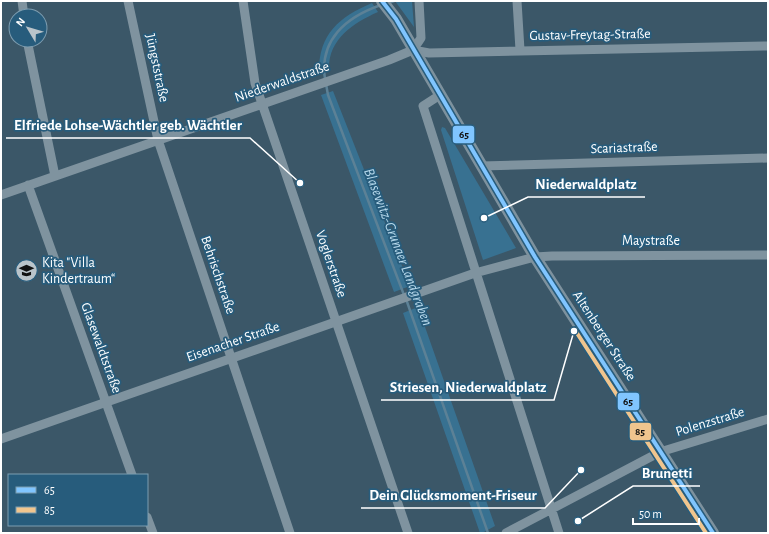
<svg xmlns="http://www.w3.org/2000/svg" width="769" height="534" font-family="'Alegreya Sans',sans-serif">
<rect width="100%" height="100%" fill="#3b5768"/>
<!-- green -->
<path fill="#387191" d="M 395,1 L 412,1 L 414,27 Z
M 372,3 L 378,12 C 353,23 329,39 329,68 L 319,71 C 319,34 339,17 372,3 Z
M 333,91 L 410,286 L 394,292 L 321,95 Z
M 442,127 L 445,128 L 516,248 L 483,260 L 441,130 Z
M 418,307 L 495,526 L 482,533 L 480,533 L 403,313 Z"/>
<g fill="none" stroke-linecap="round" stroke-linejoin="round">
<!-- stream -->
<path stroke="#5c8196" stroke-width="2.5" d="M 388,3 L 394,1
M 325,79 C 319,40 346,17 381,5
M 326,84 L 328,95 L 404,295
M 406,299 L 488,533"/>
<!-- minor -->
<path stroke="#7f939f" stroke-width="9" d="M 22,1 L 24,16
M 128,1 L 158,140 L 290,533
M 243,1 L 255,83 L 408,533
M 517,1 L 520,50
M 27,40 L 55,176
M 413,50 L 429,53 L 768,46
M 413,50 L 421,38 L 419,1
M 440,95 L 423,106 L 559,533
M 481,166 L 768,158
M 28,185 L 132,475
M 1,195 L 389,60 L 413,50
M 1,439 L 475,273 L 535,257 L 552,256 L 768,255
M 147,517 L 153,533
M 506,533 L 660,452 L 768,419"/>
<!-- major -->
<path stroke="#7e929e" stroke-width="12" d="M 382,1 L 396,19 L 535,257 L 713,533"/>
<defs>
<path id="bus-1" d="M 382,1 L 396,19 L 535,257 L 713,533"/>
<path id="bus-2" d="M 575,330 L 706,533"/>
</defs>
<!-- bus-1 casing -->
<use href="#bus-1" stroke="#275c7c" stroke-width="7"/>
<!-- bus-2 casing -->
<use href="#bus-2" stroke="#275c7c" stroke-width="7"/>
<!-- bus-1 -->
<use href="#bus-1" stroke="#80c5ff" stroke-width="4"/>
<!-- bus-2 -->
<use href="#bus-2" stroke="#f0c58e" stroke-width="4"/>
</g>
<!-- icons -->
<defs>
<symbol id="school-disc" viewBox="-11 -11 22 22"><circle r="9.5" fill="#bac4ca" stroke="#275c7c"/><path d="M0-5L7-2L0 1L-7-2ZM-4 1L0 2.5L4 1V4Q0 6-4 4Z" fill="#111"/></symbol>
</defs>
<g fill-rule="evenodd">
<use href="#school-disc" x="14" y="258" width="25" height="25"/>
</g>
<g text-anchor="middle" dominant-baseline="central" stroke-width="3.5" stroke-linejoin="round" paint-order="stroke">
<!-- street labels -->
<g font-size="14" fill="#fff" stroke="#275c7c">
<text transform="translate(590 35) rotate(-1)">Gustav-Freytag-Straße</text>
<text transform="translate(157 68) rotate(78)">Jüngststraße</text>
<text transform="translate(282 82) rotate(-19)">Niederwaldstraße</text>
<text transform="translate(624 148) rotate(-2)">Scariastraße</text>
<text x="651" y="241">Maystraße</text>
<text transform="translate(331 264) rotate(71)">Voglerstraße</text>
<text transform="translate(218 275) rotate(71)">Behrischstraße</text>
<text transform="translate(604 336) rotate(57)">Altenberger Straße</text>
<text transform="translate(233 342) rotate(-19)">Eisenacher Straße</text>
<text transform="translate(101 348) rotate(70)">Glasewaldtstraße</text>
<text transform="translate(710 422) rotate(-17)">Polenzstraße</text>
</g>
<!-- poi labels -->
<g font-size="14" fill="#fff" stroke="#275c7c" text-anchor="start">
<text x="42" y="263">Kita "Villa<tspan x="42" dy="16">Kindertraum“</tspan></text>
</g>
<!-- water labels -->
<g font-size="15" font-style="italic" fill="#b7d9ec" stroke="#275c7c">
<text transform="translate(398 247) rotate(69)">Blasewitz‐Grunaer Landgraben</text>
</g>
</g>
<!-- callouts -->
<path fill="none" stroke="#fff" stroke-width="1.5" d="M300 183L250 138H6M484 218L528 197H645M574 331L554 400H381M578 521L633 486H700M581 470L545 508H361"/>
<g fill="#fff" stroke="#275c7c" stroke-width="1.5">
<circle cx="300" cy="183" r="4"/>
<circle cx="484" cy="218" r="4"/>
<circle cx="574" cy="331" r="4"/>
<circle cx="578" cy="521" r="4"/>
<circle cx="581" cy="470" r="4"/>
</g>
<g font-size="15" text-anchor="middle" font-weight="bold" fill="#fff" stroke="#275c7c" stroke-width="3.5" stroke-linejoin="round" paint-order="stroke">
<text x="128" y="130">Elfriede Lohse-Wächtler geb. Wächtler</text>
<text x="586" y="189">Niederwaldplatz</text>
<text x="468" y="392">Striesen, Niederwaldplatz</text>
<text x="667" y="478">Brunetti</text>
<text x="453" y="500">Dein Glücksmoment-Friseur</text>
</g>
<g stroke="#275c7c" stroke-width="1.5">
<rect x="452" y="125" width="23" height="19" rx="4" fill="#80c5ff"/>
<rect x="617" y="392" width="23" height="19" rx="4" fill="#80c5ff"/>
<rect x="629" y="422" width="23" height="19" rx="4" fill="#f0c58e"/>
</g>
<g font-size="11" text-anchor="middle" font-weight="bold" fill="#111">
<text x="464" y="138">65</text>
<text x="628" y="405">65</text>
<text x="640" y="435">85</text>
</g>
<!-- border -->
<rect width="769" height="534" fill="none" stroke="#ffffff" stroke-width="4"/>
<!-- legend -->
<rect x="8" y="474" width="140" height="52" fill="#275c7c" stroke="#7d9db0"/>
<rect x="16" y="487" width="20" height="6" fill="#80c5ff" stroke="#7d9db0"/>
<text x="44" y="494" font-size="12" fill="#ffffff">65</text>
<rect x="16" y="507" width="20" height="6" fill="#f0c58e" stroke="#7d9db0"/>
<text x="44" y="514" font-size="12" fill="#ffffff">85</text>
<!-- north arrow -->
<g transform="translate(28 28) rotate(308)"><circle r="19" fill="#275c7c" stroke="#7d9db0"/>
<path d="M0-3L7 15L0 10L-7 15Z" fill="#bac4ca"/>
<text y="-6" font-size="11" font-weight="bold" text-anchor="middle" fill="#ffffff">N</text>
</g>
<!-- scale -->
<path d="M633 518v6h66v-6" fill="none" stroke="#ffffff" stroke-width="2"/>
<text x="639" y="518" font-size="12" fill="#ffffff" stroke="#275c7c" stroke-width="3" paint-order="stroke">50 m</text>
</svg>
